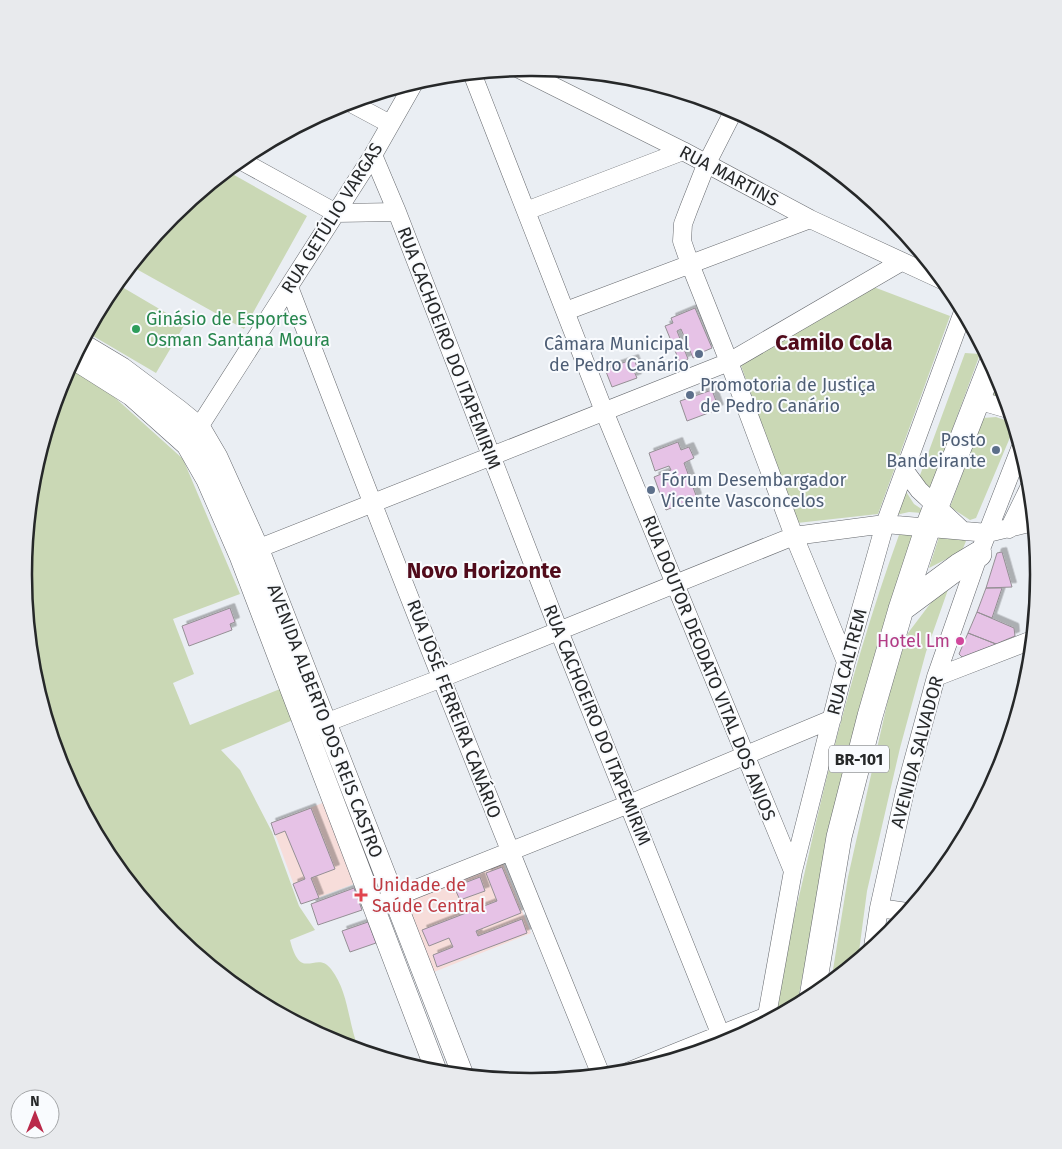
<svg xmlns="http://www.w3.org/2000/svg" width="1062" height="1149" font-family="'Fira Sans',sans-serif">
<defs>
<filter id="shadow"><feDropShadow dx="4.5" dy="-4.5" stdDeviation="0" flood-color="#0004"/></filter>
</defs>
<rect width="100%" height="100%" fill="#eaeef3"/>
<!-- education -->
<path fill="#f7ddda" d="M 325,802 L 356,883 L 301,904 L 271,823 Z
M 503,864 L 531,933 L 434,972 L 406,902 Z"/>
<!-- green -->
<path fill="#cad8b5" d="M 227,171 L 307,216 L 244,329 L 131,266 L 173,216 Z
M 117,284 L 185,324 L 156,373 L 88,333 L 109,292 Z
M 871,286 L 950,316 L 878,514 L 797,523 L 739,360 Z
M 965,353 L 980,354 L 930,490 L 919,478 Z
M 70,367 L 112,395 L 183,459 L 240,594 L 173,619 L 194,674 L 173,683 L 190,725 L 280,689 L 293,720 L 221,750 L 240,770 L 272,832 L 299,906 L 315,930 L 290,940 C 301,984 316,949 331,969 C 349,992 348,1024 359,1050 L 337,1043 L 249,996 L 172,933 L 109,856 L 62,768 L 33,673 L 24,575 L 34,475 L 62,380 Z
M 997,376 L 1006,401 L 992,397 Z
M 996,417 C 1003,420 1012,420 1014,428 L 976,518 L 970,520 L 950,507 L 983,418 Z
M 905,490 L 914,504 L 923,510 L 922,513 L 909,512 L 896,515 Z
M 906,534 L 913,535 L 827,852 L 797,1004 L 775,1017 C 780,968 794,919 805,871 C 830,758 859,645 899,535 Z
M 939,537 L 963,539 L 966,541 L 962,551 L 929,568 Z
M 950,584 L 926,652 L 900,748 L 867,891 L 858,959 L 831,982 L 848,877 L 892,682 L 908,633 L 936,596 Z"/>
<!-- building -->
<path fill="#e6c2e6" stroke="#948f94" filter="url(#shadow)" d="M 695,308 L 712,348 L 698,354 L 699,356 L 693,358 L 681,329 L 677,331 L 688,359 L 680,363 L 665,326 L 673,323 L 671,318 Z
M 634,359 L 637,367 L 633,369 L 637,378 L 612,387 L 605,369 Z
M 712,390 L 719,409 L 687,421 L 680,401 Z
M 678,442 L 681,450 L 689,447 L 694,458 L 684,463 L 697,498 L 666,510 L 654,477 L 671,470 L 669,466 L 655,471 L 649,453 Z
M 1002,552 L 1012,587 L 986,588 L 997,553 Z
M 986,588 L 1002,588 L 992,618 L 977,612 Z
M 230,608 L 235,622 L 230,624 L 232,630 L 189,646 L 182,626 Z
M 977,612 L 1014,628 L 1015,636 L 996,644 L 968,633 Z
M 968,633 L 996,644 L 962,657 L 959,654 Z
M 311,808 L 335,869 L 311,878 L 319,898 L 301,904 L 293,884 L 305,879 L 285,831 L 275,835 L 271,823 Z
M 502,867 L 521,913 L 476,931 L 478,936 L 522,919 L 527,933 L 437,967 L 433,955 L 453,947 L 449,938 L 429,946 L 422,930 L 497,901 L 486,873 Z
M 480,877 L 485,891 L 460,900 L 454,887 Z
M 354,888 L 362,910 L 318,925 L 311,904 Z
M 368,922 L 376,943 L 350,952 L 342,931 Z"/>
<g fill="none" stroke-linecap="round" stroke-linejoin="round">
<defs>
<path id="minor" d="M 519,69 L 683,151 L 810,219 L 942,280
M 472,73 L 604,411 L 793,871
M 349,102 L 390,124
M 734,110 L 706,165 L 689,208 L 683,224 L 682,241 L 690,264 L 729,362 L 794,536 L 846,662
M 373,155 L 397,212 L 559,631 L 724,1043
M 240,160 L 336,213 L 397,212
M 526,211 L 683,151
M 289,287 C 390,551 494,813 601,1075
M 566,311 L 810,219
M 977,400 L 1008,409
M 192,438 L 373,155 L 414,83
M 905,471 L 919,490 L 963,531
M 1009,529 L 1030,486
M 247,553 L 729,362 L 901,262
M 936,677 L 1032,640
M 315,727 L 442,678 L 794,536 L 885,524 L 988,533 L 1033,522
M 383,902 L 629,804 L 832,719
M 879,908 L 907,912
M 873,947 L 879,908 L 905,791 L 936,677 L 979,554 L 1020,449
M 766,1021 L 793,871 L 846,662 L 885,524 L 963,312
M 627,1072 L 767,1016"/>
<path id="major" d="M 82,344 L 122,368 L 178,410 L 200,428 L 217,457 L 258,548 L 463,1075
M 74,359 L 131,395 L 187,445 L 207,480 L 240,556 L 437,1073"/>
<path id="highway" d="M 901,609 L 959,566 L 979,554
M 812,997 L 839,837 L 870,716 L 901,609 L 928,527 L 991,365"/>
</defs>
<!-- minor casing -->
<use href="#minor" stroke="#66696e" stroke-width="19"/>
<!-- major casing -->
<use href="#major" stroke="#66696e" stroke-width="22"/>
<!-- highway casing -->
<use href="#highway" stroke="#66696e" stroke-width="26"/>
<!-- minor -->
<use href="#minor" stroke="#fff" stroke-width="18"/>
<!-- major -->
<use href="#major" stroke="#fff" stroke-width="21"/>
<!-- highway -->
<use href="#highway" stroke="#fff" stroke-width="25"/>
</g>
<!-- markers -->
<circle fill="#2e9e5b" stroke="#f9fbfe" stroke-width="2" cx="136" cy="329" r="5"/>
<g fill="#5c6f8a" stroke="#f9fbfe" stroke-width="2">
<circle cx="699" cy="354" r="5"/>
<circle cx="690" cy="395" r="5"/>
<circle cx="996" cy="450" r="5"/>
<circle cx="651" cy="490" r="5"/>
</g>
<circle fill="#d1479c" stroke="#f9fbfe" stroke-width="2" cx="960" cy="641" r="5"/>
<path fill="#e0444e" stroke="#f9fbfe" stroke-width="2" d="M358.5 887.5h5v5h5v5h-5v5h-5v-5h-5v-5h5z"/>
<g text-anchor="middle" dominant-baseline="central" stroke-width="4" stroke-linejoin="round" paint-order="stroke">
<!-- shield labels -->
<rect fill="#f9fbfe" stroke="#656769" stroke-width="1" x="829" y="745.5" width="60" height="27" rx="4"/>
<g font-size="16" font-weight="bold" fill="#262829">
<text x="859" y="759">BR-101</text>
</g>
<!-- street labels -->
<g font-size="18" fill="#262829" stroke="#f9fbfe">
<text transform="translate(729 176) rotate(28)">RUA MARTINS</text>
<text transform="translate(332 218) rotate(-58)">RUA GETÚLIO VARGAS</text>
<text transform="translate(449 348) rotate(69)">RUA CACHOEIRO DO ITAPEMIRIM</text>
<text transform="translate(847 662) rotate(-75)">RUA CALTREM</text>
<text transform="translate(709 668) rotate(68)">RUA DOUTOR DEODATO VITAL DOS ANJOS</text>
<text transform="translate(454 709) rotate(69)">RUA JOSÉ FERREIRA CANÁRIO</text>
<text transform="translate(325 721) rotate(69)">AVENIDA ALBERTO DOS REIS CASTRO</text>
<text transform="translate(597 725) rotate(68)">RUA CACHOEIRO DO ITAPEMIRIM</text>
<text transform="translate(917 752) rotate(-75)">AVENIDA SALVADOR</text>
</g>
<!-- leisure labels -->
<g font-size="18" fill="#27864d" stroke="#f9fbfe" text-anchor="start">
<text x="146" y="319">Ginásio de Esportes<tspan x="146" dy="21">Osman Santana Moura</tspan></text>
</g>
<!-- service labels -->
<g font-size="18" fill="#4e5e75" stroke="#f9fbfe" text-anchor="end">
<text x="689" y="344">Câmara Municipal<tspan x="689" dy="21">de Pedro Canário</tspan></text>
<text x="700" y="385" text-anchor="start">Promotoria de Justiça<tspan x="700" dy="21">de Pedro Canário</tspan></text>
<text x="986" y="440">Posto<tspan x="986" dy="21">Bandeirante</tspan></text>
<text x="661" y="480" text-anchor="start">Fórum Desembargador<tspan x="661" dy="21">Vicente Vasconcelos</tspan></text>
</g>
<!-- hotel labels -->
<g font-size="18" fill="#b23c85" stroke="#f9fbfe" text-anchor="end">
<text x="950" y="641">Hotel Lm</text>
</g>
<!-- health labels -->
<g font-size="18" fill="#be3a42" stroke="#f9fbfe" text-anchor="start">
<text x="372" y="885">Unidade de<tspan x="372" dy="21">Saúde Central</tspan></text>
</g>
<!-- district labels -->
<g font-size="22" font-weight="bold" fill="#510b1b" stroke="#f9fbfe">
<text x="834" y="342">Camilo Cola</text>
<text x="484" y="570">Novo Horizonte</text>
</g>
</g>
<!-- crop -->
<path d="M0 0H1062V1149H0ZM530 76H532A498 498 0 0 1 1030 574V575A498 498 0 0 1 532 1073H530A498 498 0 0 1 32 575V574A498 498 0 0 1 530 76Z" fill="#e8eaed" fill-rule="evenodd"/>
<path fill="none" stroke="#262829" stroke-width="2.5" d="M530 76H532A498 498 0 0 1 1030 574V575A498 498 0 0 1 532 1073H530A498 498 0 0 1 32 575V574A498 498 0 0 1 530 76Z"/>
<!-- north arrow -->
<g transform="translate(35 1114)"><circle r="24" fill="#f9fbfe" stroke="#a5a7a9"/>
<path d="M0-4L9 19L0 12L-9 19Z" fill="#ba294a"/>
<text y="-8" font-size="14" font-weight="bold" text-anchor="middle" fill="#262829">N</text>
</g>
</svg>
